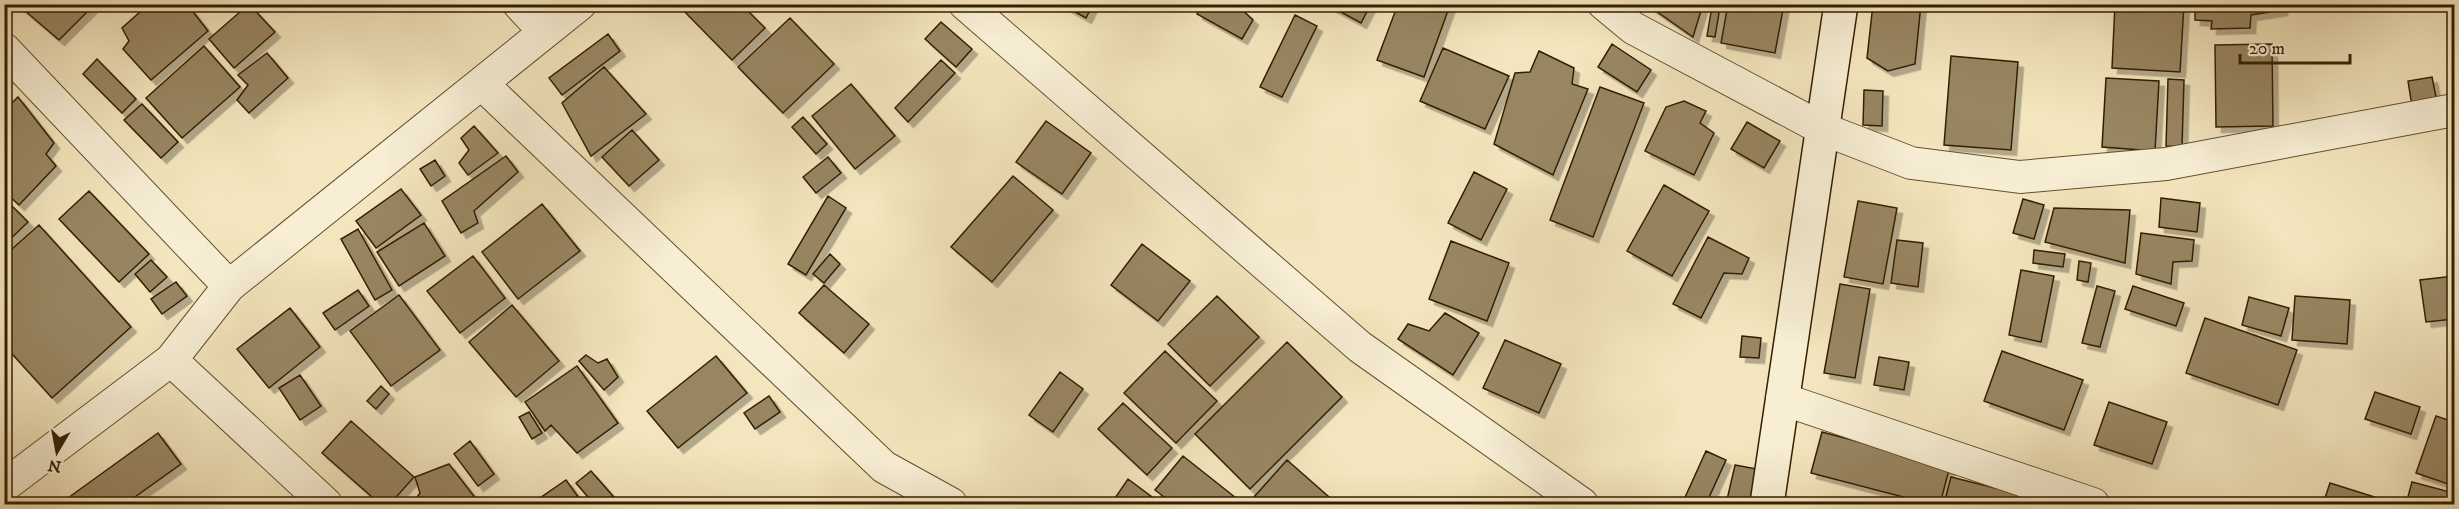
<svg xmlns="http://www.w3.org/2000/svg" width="2459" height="509" font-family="'IM FELL DW Pica',serif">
<defs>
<filter id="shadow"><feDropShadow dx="5.5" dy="5.5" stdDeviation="0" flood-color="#0004"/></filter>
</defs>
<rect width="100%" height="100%" fill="#f3e5bd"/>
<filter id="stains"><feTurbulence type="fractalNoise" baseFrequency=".00333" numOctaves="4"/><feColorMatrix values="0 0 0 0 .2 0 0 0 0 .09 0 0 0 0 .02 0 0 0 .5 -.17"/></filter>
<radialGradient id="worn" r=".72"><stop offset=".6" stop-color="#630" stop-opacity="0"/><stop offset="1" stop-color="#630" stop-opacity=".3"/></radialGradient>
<!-- building -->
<path fill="#988662" stroke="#351f00" stroke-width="1.5" filter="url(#shadow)" d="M 17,4 L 95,4 L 59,40 Z
M 149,4 L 187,4 L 208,31 L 151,80 L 123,49 L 129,41 L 122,28 Z
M 249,4 L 275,32 L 234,68 L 209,39 Z
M 684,4 L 741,4 L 765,28 L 732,60 L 681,8 Z
M 1061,4 L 1093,4 L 1086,18 Z
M 1202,4 L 1236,4 L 1253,20 L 1242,39 L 1197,14 Z
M 1326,4 L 1371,4 L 1361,23 Z
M 1398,4 L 1450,5 L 1424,77 L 1377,60 Z
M 1646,4 L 1703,4 L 1693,37 Z
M 1728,4 L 1784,4 L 1775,53 L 1721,43 Z
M 1873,4 L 1921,4 L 1915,64 L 1888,71 L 1867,58 Z
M 2115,4 L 2184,4 L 2180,72 L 2112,68 Z
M 2195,4 L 2282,4 L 2282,10 L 2251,15 L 2250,28 L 2211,29 L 2212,21 L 2195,20 Z
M 1712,6 L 1720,7 L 1715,37 L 1707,36 Z
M 1295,15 L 1317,26 L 1282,97 L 1260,87 Z
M 790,18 L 834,64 L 783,113 L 738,67 Z
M 941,22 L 972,49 L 956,67 L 925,39 Z
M 608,34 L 620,51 L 562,95 L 549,78 Z
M 1612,44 L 1651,70 L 1637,92 L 1598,67 Z
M 2272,44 L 2273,126 L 2216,127 L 2215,45 Z
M 204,46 L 240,87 L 182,138 L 146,98 Z
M 1443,48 L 1509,76 L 1485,129 L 1420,101 Z
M 1539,51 L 1574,68 L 1572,84 L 1588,89 L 1553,175 L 1494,144 L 1515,73 L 1530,72 Z
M 267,53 L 288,78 L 249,113 L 237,100 L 248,85 L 238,75 Z
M 1951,56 L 2018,62 L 2011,150 L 1944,145 Z
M 97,59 L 136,99 L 122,113 L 83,74 Z
M 941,60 L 955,73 L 908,122 L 895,108 Z
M 604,67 L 646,114 L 591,156 L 562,103 Z
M 2432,77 L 2437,102 L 2412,106 L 2408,81 Z
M 2106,78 L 2159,81 L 2155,151 L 2102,147 Z
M 2168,79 L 2184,80 L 2182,147 L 2166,146 Z
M 851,84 L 895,136 L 855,169 L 812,116 Z
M 1600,87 L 1644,103 L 1593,237 L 1550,220 Z
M 1864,90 L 1883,91 L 1882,126 L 1863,125 Z
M 18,97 L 54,143 L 46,154 L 56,166 L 19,205 L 4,191 L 4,111 Z
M 1684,101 L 1706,111 L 1700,123 L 1714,133 L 1694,175 L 1645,151 L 1666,107 Z
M 142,104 L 178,142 L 161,158 L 124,120 Z
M 803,117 L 827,144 L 816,154 L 792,127 Z
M 1046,121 L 1091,153 L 1062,194 L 1016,162 Z
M 1747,122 L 1780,141 L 1764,168 L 1731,149 Z
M 474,126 L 498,153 L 468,175 L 459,163 L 469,150 L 461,138 Z
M 632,130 L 659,160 L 629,186 L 602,157 Z
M 506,156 L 518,172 L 474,211 L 478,223 L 461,233 L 442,201 Z
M 828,157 L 841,173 L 816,193 L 803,177 Z
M 435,160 L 445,176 L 431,186 L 420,169 Z
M 1474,172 L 1507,189 L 1481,240 L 1448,223 Z
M 1013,176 L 1053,210 L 992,282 L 951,247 Z
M 1664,185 L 1709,211 L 1672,276 L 1627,251 Z
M 401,189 L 421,215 L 376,248 L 356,221 Z
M 89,191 L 149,254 L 119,282 L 59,219 Z
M 828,196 L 846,208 L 806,275 L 788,264 Z
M 2161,198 L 2200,203 L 2197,232 L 2159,227 Z
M 2023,199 L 2044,205 L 2034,239 L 2013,233 Z
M 1858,201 L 1897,208 L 1883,284 L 1844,277 Z
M 542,204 L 580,251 L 518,299 L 482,252 Z
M 12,206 L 28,222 L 4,245 L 4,213 Z
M 2054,208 L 2130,210 L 2125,263 L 2045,242 Z
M 424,223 L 445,256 L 399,286 L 377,252 Z
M 39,225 L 131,327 L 52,398 L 4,345 L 4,256 Z
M 358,229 L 392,290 L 375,300 L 341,239 Z
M 2141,233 L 2194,240 L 2192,261 L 2173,262 L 2171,284 L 2136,274 Z
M 1708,237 L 1749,258 L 1742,274 L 1724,273 L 1701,318 L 1673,304 Z
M 1897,240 L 1923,243 L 1918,287 L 1891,283 Z
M 1451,241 L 1509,263 L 1487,321 L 1429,299 Z
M 1142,244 L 1190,281 L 1158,321 L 1111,285 Z
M 2034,250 L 2065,254 L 2063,267 L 2033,263 Z
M 830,254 L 840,264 L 824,283 L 813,274 Z
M 473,256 L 505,298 L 460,333 L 427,291 Z
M 151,260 L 167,277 L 150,292 L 135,274 Z
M 2079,261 L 2091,263 L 2088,282 L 2077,280 Z
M 2021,270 L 2054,276 L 2041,342 L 2009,335 Z
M 2454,276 L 2454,319 L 2426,322 L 2420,280 Z
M 176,282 L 187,296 L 162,314 L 151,299 Z
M 1840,284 L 1870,289 L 1855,378 L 1824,373 Z
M 824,285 L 869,324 L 844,353 L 799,313 Z
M 2097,286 L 2115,291 L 2100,347 L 2082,343 Z
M 2133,286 L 2184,303 L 2176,326 L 2125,309 Z
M 358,290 L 369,306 L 335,330 L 323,313 Z
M 399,295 L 440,350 L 391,386 L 350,331 Z
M 1217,296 L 1259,337 L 1210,386 L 1168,344 Z
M 2295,296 L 2350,300 L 2347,344 L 2292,340 Z
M 2249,297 L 2289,308 L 2281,336 L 2242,325 Z
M 512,305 L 559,361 L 516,397 L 469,342 Z
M 290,308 L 320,347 L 269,388 L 237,349 Z
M 1445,313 L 1479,333 L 1453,375 L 1398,339 L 1408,324 L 1429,331 Z
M 2205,318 L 2297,350 L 2278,405 L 2186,373 Z
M 1742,336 L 1761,338 L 1759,358 L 1740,357 Z
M 1505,340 L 1561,364 L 1539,413 L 1483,388 Z
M 1287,342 L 1342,397 L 1250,489 L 1195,434 Z
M 1165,351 L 1217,401 L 1176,443 L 1124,393 Z
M 2002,351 L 2083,380 L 2064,430 L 1984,401 Z
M 586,355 L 598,363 L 607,359 L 618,377 L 604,390 L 579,361 Z
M 716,356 L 747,393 L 678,448 L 647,411 Z
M 1879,357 L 1909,362 L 1904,390 L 1874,385 Z
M 577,366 L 618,423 L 577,453 L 551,425 L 545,431 L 525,402 Z
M 1060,372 L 1083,389 L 1053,432 L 1029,415 Z
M 300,375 L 321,406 L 300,420 L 279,388 Z
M 381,386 L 389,394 L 376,409 L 367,401 Z
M 2375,392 L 2420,407 L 2411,434 L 2365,419 Z
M 769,396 L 780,412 L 755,429 L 744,413 Z
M 2109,402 L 2167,422 L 2152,464 L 2094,445 Z
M 1123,403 L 1172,448 L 1147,475 L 1098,429 Z
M 529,412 L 542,433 L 532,439 L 519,417 Z
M 2436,416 L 2454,422 L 2454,486 L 2416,473 Z
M 351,421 L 414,477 L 390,504 L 380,504 L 322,453 Z
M 1822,432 L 1950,466 L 1940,504 L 1930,504 L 1811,473 Z
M 158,433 L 181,464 L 125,504 L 61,503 Z
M 470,441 L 494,474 L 478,486 L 454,454 Z
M 1706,451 L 1726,460 L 1706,504 L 1682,504 Z
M 1183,456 L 1241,502 L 1239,504 L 1173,504 L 1155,490 Z
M 1287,460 L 1337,504 L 1262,504 L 1254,497 Z
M 449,464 L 480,504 L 412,504 L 420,493 L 415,477 Z
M 1735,465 L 1757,469 L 1749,504 L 1726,504 Z
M 591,471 L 620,504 L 594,504 L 576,483 Z
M 1951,477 L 2023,495 L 2021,504 L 1944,504 Z
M 1128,479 L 1152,497 L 1147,504 L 1111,504 Z
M 566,480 L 579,498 L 569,504 L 545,504 L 540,498 Z
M 2412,482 L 2454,493 L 2454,504 L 2406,504 Z
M 2330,483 L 2384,500 L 2383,504 L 2323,504 Z"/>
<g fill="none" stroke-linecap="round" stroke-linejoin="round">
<defs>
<path id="street" d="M 519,4 L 545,32
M 965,4 L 1360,347 L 1582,504
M 1604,4 L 1633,28 L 1823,129 L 1911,163 L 2020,177 L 2166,164 L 2454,110
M 4,49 L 229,286
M 482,84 L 884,467 L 951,504
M 171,360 L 326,504
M 1782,399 L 2093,504
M 4,486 L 171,360 L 229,286 L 580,4"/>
<path id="secondary" d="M 1767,504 L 1841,4"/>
</defs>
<!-- street casing -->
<use href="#street" stroke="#64502f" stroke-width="34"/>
<!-- secondary casing -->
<use href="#secondary" stroke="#351f00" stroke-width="36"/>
<!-- street -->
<use href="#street" stroke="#f7eed4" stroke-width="32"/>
<!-- secondary -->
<use href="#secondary" stroke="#f7eed4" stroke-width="33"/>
</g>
<!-- margin -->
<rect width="2459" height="509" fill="none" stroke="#f3e5bd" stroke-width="24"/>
<rect x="6" y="6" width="2447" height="497" fill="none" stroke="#351f00" stroke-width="3"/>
<rect x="12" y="12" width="2435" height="485" fill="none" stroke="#351f00" stroke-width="1.5"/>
<!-- north arrow -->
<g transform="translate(57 452) rotate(190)" stroke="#f7eed4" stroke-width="4.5" paint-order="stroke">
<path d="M0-4.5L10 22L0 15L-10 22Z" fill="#351f00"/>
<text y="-9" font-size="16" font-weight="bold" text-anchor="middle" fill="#351f00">N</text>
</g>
<!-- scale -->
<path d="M2240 54v9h110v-9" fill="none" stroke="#351f00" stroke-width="3"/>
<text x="2249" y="54" font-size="18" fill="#351f00" stroke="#f7eed4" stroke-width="4.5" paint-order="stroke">20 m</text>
<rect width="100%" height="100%" filter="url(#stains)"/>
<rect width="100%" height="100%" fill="url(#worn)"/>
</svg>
